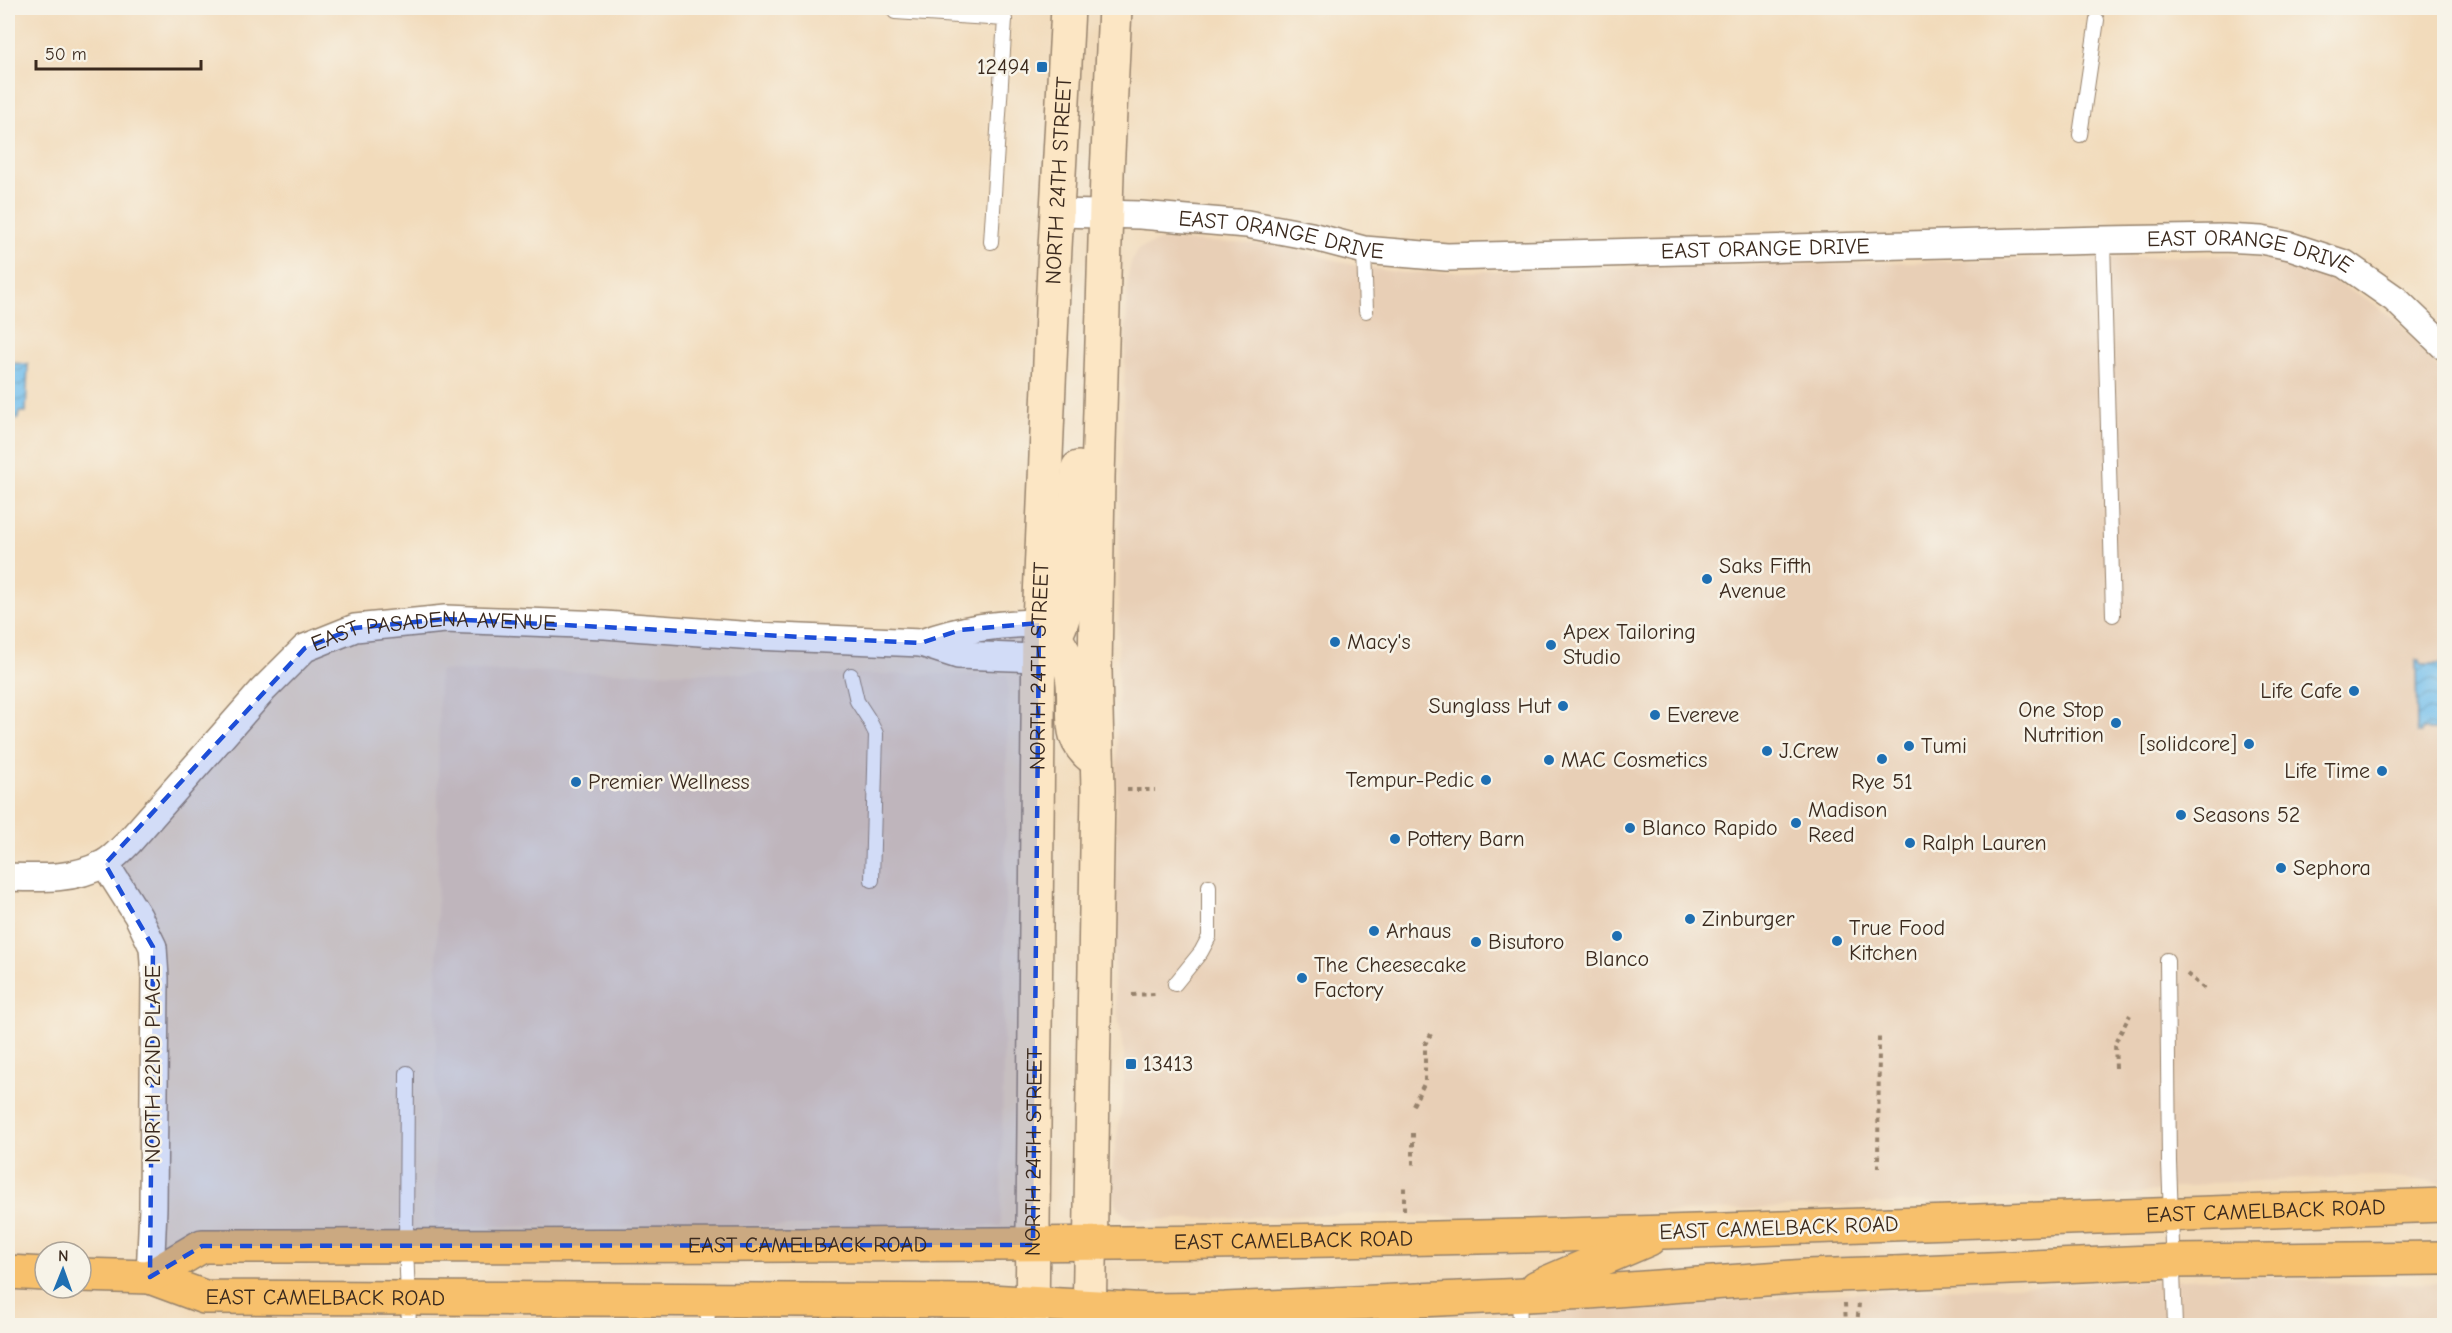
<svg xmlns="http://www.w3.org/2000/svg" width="2452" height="1333" font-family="'Comic Neue',sans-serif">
<defs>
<pattern id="water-waves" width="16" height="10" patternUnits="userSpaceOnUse" patternTransform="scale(1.5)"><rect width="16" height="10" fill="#73bfed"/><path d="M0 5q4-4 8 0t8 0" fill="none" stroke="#609bbf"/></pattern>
</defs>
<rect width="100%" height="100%" fill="#f7f3e8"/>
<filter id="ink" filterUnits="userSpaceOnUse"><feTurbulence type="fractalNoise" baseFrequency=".0167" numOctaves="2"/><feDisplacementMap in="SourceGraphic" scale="12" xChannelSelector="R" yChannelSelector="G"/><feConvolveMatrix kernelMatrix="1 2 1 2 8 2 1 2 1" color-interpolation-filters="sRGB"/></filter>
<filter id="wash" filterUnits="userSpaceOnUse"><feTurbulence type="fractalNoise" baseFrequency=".008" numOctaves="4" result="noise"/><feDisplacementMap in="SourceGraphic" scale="24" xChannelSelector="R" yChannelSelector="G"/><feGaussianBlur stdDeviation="1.35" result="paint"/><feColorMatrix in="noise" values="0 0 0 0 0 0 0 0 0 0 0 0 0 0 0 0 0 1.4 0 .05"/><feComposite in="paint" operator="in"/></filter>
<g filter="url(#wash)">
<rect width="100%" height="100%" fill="#f2dbbb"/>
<!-- built -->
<path fill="#e8cfb6" d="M 1162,240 L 1280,245 L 1349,264 L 1401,273 L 2240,255 L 2309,268 L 2369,300 L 2399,323 L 2444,375 L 2444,1183 L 2372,1176 L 2211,1183 L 2142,1193 L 1600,1215 L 1499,1217 L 1351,1214 L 1148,1220 L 1133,1219 L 1123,1214 L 1115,1203 L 1110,1180 L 1123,1098 L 1124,1054 L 1114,989 L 1120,513 L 1128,275 L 1132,259 L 1138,249 Z
M 439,671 L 1008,675 L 1001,1226 L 435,1226 Z
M 2260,1276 L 2356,1285 L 2444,1283 L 2444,1326 L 1497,1326 L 1559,1311 L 1891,1291 Z"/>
<!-- water -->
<path fill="url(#water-waves)" stroke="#577486" stroke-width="1.5" d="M 8,363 L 28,364 L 26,412 L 19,412 L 18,419 L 8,419 Z
M 2416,660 L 2420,660 L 2421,664 L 2444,664 L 2444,730 L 2422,730 L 2421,733 L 2417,733 Z"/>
</g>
<g filter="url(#ink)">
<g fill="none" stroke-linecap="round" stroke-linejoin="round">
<defs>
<path id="service" d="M 895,8 L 895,12 L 1005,19 L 991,242
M 2080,135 L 2097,20
M 2103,240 L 2113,615
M 1364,250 L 1366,311
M 851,675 L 857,701 L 868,718 L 876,734 L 872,880
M 2167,960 L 2169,1162 L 2175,1326
M 1175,984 L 1201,952 L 1209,937 L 1209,886
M 407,1073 L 406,1245 L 409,1326
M 1519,1295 L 1520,1326
M 707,1300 L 708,1326"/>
<g id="minor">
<path id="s1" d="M 1057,213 L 1140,215 L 1247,224 L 1311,236 L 1364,250 L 1447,257 L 2103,240 L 2224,238 L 2261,240 L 2290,246 L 2345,264 L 2395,299 L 2444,346"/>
<path d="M 921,643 C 964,628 994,624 1039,623"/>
<path d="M 105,864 L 138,916 L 153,947 L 155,978 L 153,1208 L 150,1277"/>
<path id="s2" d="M 8,877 C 41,878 73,880 103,864 C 112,860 121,850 128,843 L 263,690 L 305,648 L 355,628 L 445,619 L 605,625 L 754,636 L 921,643 L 958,655 L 1039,658"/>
</g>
<g id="secondary">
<path d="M 1041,625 C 1056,637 1066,651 1071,671 C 1080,705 1060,737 1097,761"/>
<path d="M 1040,657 C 1048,648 1056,638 1060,626 C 1076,586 1075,513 1078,468"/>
<path id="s3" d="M 1032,1326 L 1039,623 L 1054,266 L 1068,8"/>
<path d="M 1089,1326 L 1098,790 L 1095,671 L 1098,477 L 1107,174 L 1115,8"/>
</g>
<g id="primary">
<path id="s4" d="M 1892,1224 L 2444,1205"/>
<path d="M 8,1272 L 45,1274"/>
<path d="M 1894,1273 L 2174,1261 L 2444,1258"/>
<path id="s5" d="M 81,1275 L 150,1277 L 204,1297 L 990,1301 L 1150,1310 L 1225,1309 L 1589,1292 L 1807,1276"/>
<path id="s6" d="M 150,1277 L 202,1246 C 736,1245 1271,1248 1806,1227"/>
<path d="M 1537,1287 L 1649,1239"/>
</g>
</defs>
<!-- service casing -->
<use href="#service" stroke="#96826c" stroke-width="16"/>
<!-- minor casing -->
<use href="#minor" stroke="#96826c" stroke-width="30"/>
<!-- secondary casing -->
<use href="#secondary" stroke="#96826c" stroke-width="36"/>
<!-- primary casing -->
<use href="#primary" stroke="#96826c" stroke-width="36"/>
<!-- path -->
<path stroke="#96826c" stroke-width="4" stroke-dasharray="4.5 4.5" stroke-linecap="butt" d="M 1127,790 L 1155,790
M 2187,974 L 2206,990
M 1132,995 L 1155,994
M 2116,1068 L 2115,1043 L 2130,1015
M 1413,1105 L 1425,1082 L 1425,1044 L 1431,1034
M 1413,1133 L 1413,1165
M 1878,1168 L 1879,1037
M 1404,1210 L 1404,1183
M 1845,1303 L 1846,1326
M 1857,1326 L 1859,1303"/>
<!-- service -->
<use href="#service" stroke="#fff" stroke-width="14"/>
<!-- minor -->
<use href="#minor" stroke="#fff" stroke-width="27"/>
<!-- secondary -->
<use href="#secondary" stroke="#fce6c4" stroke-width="33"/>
<!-- primary -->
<use href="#primary" stroke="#f7c06c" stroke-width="33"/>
<defs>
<path id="primary-bridge" d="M 1806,1227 L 1892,1224
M 1807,1276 L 1894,1273"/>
</defs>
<!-- primary-bridge casing -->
<use href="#primary-bridge" stroke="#96826c" stroke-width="36" stroke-linecap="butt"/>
<!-- primary-bridge -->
<use href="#primary-bridge" stroke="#f7c06c" stroke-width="33"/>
</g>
</g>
<!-- marked area -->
<path fill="#1d4ed8" fill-opacity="0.2" stroke="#1d4ed8" stroke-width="4.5" stroke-dasharray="12 8" stroke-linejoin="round" d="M 445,619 L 921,643 L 960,630 L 1039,623 L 1033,1245 L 202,1246 L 150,1277 L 153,947 L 105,864 L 305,648 L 355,628 Z"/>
<!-- markers -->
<g fill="#1f6fb2" stroke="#f7f3e8" stroke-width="2">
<rect x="1036" y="61" width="12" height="12" rx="3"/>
<circle cx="1707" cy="579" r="6"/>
<circle cx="1335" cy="642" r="6"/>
<circle cx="1551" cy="645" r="6"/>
<circle cx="2354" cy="691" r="6"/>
<circle cx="1563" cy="706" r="6"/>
<circle cx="1655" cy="715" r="6"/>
<circle cx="2116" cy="723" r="6"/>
<circle cx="2249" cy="744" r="6"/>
<circle cx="1909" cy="746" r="6"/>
<circle cx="1767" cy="751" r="6"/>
<circle cx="1882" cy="759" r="6"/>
<circle cx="1549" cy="760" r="6"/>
<circle cx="2382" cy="771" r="6"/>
<circle cx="1486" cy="780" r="6"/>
<circle cx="576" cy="782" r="6"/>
<circle cx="2181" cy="815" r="6"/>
<circle cx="1796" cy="823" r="6"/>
<circle cx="1630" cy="828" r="6"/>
<circle cx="1395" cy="839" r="6"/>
<circle cx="1910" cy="843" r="6"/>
<circle cx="2281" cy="868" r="6"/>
<circle cx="1690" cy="919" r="6"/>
<circle cx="1374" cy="931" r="6"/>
<circle cx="1617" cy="936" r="6"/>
<circle cx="1837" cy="941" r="6"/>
<circle cx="1476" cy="942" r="6"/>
<circle cx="1302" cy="978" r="6"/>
<rect x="1125" y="1058" width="12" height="12" rx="3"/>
</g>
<g text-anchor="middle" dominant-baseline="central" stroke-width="5" stroke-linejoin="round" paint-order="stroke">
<!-- poi labels -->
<g font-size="22" fill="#3b2a1e" stroke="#f7f3e8" text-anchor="start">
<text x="1030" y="67" text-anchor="end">12494</text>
<text x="1719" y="566">Saks Fifth<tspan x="1719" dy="25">Avenue</tspan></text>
<text x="1563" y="632">Apex Tailoring<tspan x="1563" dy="25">Studio</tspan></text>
<text x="1347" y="642">Macy's</text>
<text x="2342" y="691" text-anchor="end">Life Cafe</text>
<text x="1551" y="706" text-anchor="end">Sunglass Hut</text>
<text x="2104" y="710" text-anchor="end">One Stop<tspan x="2104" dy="25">Nutrition</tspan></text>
<text x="1667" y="715">Evereve</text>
<text x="2237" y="744" text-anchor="end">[solidcore]</text>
<text x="1921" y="746">Tumi</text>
<text x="1779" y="751">J.Crew</text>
<text x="1561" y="760">MAC Cosmetics</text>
<text x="2370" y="771" text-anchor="end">Life Time</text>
<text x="1474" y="780" text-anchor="end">Tempur-Pedic</text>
<text x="588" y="782">Premier Wellness</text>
<text x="1882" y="782" text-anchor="middle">Rye 51</text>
<text x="1808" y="810">Madison<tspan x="1808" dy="25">Reed</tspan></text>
<text x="2193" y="815">Seasons 52</text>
<text x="1642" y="828">Blanco Rapido</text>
<text x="1407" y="839">Pottery Barn</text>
<text x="1922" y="843">Ralph Lauren</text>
<text x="2293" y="868">Sephora</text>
<text x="1702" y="919">Zinburger</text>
<text x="1849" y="928">True Food<tspan x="1849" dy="25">Kitchen</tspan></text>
<text x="1386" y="931">Arhaus</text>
<text x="1488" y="942">Bisutoro</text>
<text x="1617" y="959" text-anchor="middle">Blanco</text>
<text x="1314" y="965">The Cheesecake<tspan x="1314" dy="25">Factory</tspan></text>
<text x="1143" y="1064">13413</text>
</g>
<!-- street labels -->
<g font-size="22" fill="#3b2a1e" stroke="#f7f3e8">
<text stroke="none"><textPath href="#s3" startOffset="1146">NORTH 24TH STREET</textPath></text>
<text stroke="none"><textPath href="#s1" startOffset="226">EAST ORANGE DRIVE</textPath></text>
<text stroke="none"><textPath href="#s1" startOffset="712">EAST ORANGE DRIVE</textPath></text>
<text stroke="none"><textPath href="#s1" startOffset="1198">EAST ORANGE DRIVE</textPath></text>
<text stroke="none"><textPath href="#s2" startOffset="525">EAST PASADENA AVENUE</textPath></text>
<text stroke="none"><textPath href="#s3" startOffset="660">NORTH 24TH STREET</textPath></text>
<text transform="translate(153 1064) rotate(-90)">NORTH 22ND PLACE</text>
<text stroke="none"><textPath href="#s3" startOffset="174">NORTH 24TH STREET</textPath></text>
<text stroke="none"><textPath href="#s4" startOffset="374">EAST CAMELBACK ROAD</textPath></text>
<text transform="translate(1779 1228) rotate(-2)">EAST CAMELBACK ROAD</text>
<text stroke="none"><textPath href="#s6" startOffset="1152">EAST CAMELBACK ROAD</textPath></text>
<text stroke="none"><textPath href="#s6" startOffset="666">EAST CAMELBACK ROAD</textPath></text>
<text stroke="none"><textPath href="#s5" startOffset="248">EAST CAMELBACK ROAD</textPath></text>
</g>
</g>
<!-- margin -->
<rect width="2452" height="1333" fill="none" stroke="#f7f3e8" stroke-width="30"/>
<!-- north arrow -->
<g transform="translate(63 1270) rotate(1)"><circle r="28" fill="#f7f3e8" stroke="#aca397" stroke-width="1.5"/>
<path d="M0-4.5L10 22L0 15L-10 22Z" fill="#1f6fb2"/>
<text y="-9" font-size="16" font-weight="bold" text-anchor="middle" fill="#3b2a1e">N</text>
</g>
<!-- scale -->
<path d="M36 60v9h165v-9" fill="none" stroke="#3b2a1e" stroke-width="3"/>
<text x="45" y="60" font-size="18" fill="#3b2a1e" stroke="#f7f3e8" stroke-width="4.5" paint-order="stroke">50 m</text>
</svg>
